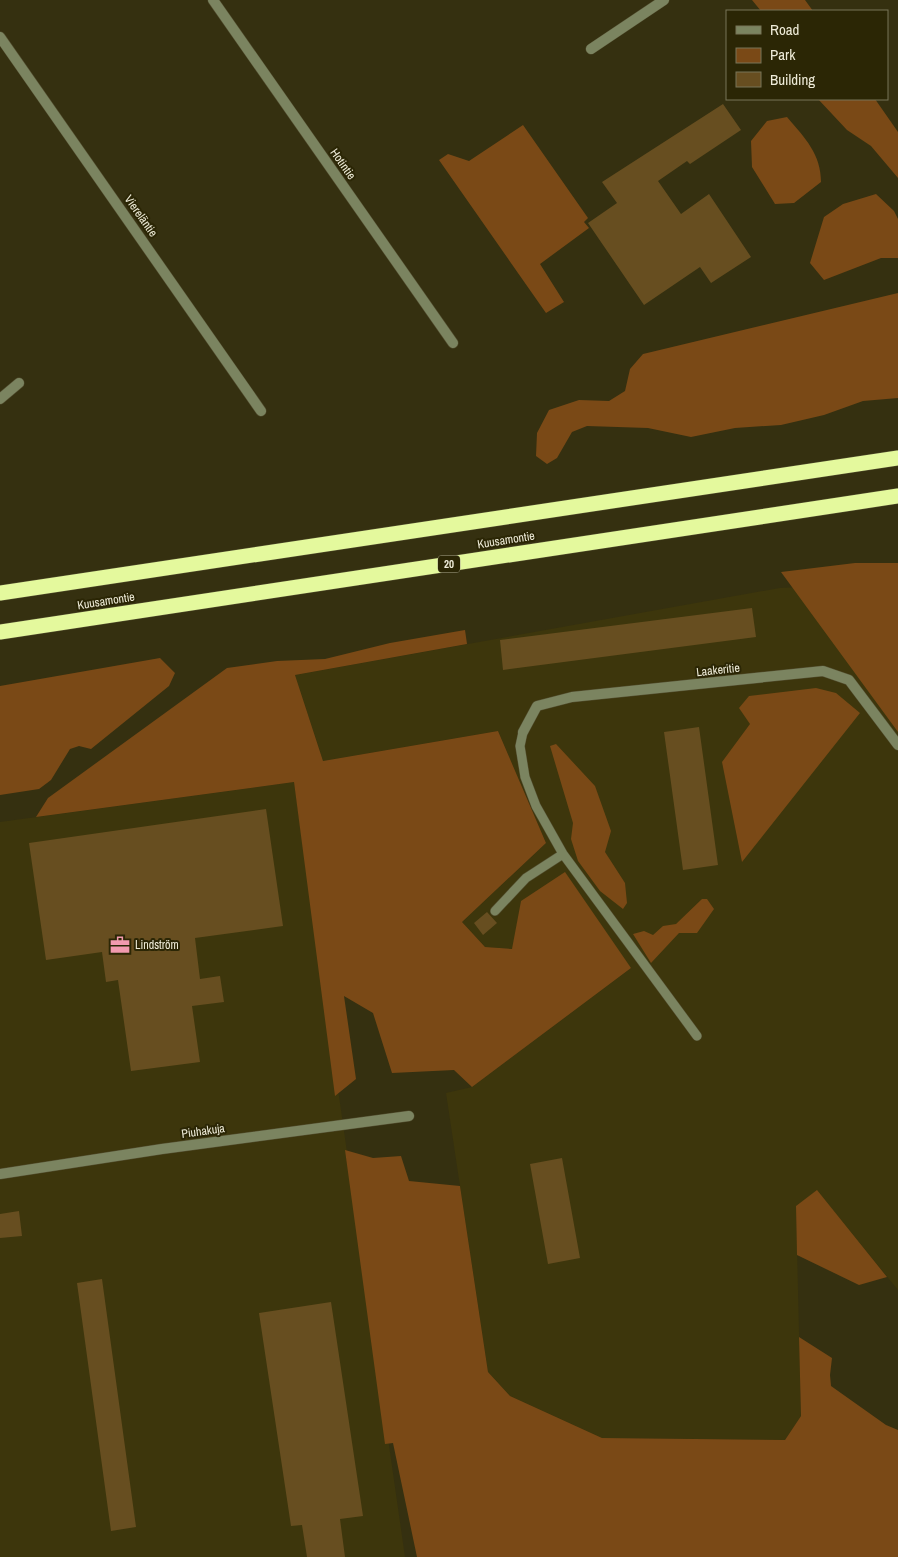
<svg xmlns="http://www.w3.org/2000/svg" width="898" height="1557" font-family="'Archivo Narrow',sans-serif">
<rect width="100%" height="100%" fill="#353010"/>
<!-- built -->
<path fill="#3d360c" d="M 804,587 L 898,697 L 898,1290 L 817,1191 L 796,1206 L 801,1416 L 785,1440 L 602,1438 L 510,1396 L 488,1372 L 446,1093 L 472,1087 L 631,968 L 521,901 L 513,949 L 485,947 L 462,922 L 546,843 L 498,731 L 323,761 L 295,675 L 780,588 Z
M 294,782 L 405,1557 L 0,1557 L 0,822 Z"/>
<!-- green -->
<path fill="#7a4916" d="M 752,0 L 805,0 L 813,11 L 761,11 Z
M 818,99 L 875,99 L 898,132 L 898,178 L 871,146 L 847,130 Z
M 787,117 C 805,138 821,154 821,182 L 794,203 L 775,204 L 752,167 L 751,141 L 767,121 Z
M 523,125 L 588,218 L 584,222 L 589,228 L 540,264 L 564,302 L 546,313 L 439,160 L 448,154 L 469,161 Z
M 876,194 L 894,211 L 898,219 L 898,258 L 881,258 L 824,280 L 810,263 L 824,217 L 843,204 Z
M 898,293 L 898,398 L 863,401 L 824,415 L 781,425 L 735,428 L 691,437 L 648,428 L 587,426 L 572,432 L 557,458 L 547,464 L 536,456 L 537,433 L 549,410 L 579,400 L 609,401 L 625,391 L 630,369 L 643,354 Z
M 855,563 L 898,563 L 898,732 L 781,572 Z
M 465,630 L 467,644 L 295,675 L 323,761 L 498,731 L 546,843 L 462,922 L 485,947 L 512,949 L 521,901 L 565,872 L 631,968 L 472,1087 L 454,1070 L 392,1073 L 373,1013 L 344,996 L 356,1079 L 335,1096 L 294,782 L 36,817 L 48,798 L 227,668 L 277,661 L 325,659 L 390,643 Z
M 160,658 L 175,673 L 169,686 L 91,749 L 79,746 L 70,749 L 51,780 L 39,789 L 0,795 L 0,686 Z
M 816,688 L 836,693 L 860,713 L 742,862 L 722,762 L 750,724 L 739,708 L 749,696 Z
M 556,744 L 595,786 L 611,831 L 605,852 L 625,883 L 627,903 L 623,909 L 600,891 L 578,861 L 571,839 L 573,823 L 550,746 Z
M 702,899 L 707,899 L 714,909 L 697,933 L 679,933 L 651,963 L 633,934 L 644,931 L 653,935 L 663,926 L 676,924 Z
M 345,1150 L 373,1158 L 401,1156 L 409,1181 L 460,1186 L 488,1372 L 510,1396 L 602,1438 L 785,1440 L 801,1416 L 799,1337 L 832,1358 L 830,1375 L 831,1386 L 886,1425 L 898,1430 L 898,1557 L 417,1557 L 393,1443 L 385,1444 Z
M 817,1190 L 887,1277 L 859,1285 L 797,1255 L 796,1206 Z"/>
<!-- building -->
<path fill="#674e20" d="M 723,104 L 741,130 L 690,164 L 687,161 L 658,181 L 681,214 L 709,194 L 751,257 L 711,283 L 700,267 L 644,305 L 588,223 L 617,203 L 602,182 Z
M 752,608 L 756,637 L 503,670 L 500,640 Z
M 699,727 L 718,865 L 683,870 L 664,732 Z
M 266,809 L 283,926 L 195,938 L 200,979 L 220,976 L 224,1002 L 192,1006 L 200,1062 L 131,1071 L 118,980 L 106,982 L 102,952 L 46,960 L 29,843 Z
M 487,912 L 497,923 L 483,935 L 474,923 Z
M 562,1158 L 580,1258 L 548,1264 L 530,1164 Z
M 19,1211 L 22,1236 L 0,1238 L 0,1214 Z
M 102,1279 L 136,1527 L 111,1531 L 77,1283 Z
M 331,1302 L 363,1516 L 340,1519 L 345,1557 L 307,1557 L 302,1525 L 291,1526 L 259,1313 Z"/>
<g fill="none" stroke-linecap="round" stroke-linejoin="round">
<defs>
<path id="lane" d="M 523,732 L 520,746 L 525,777 L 536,806 L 563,854 L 697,1036
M 495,911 L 526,878 L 563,854"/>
<path id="street" d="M 213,0 L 453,343
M 0,37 L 261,411
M 591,49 L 664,0
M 0,399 L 19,383
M 523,732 L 537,706 L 572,697 L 823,671 L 849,680 L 898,745
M 0,1174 L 162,1149 L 409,1116"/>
<path id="highway" d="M 0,593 L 898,458
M 0,632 L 898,496"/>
</defs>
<!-- lane casing -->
<use href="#lane" stroke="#534e30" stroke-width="10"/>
<!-- street casing -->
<use href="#street" stroke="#534e30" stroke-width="11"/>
<!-- highway casing -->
<use href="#highway" stroke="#534e30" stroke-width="16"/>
<!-- lane -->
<use href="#lane" stroke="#7b8460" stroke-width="9"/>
<!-- street -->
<use href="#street" stroke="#7b8460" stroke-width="10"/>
<!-- highway -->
<use href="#highway" stroke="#e4f99d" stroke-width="15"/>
</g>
<!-- icons -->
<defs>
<symbol id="office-bare" viewBox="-9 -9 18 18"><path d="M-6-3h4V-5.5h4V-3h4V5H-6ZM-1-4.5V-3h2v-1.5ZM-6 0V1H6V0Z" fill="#f29aaf" stroke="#2b2605" stroke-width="2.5" paint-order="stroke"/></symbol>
</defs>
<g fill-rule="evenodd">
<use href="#office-bare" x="106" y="931" width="28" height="28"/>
</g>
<g text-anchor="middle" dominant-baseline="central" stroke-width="4" stroke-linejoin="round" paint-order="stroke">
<!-- shield labels -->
<rect fill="#2b2605" stroke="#b4b099" stroke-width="1" x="438" y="555.5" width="22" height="17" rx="4"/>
<g font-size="11" font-weight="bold" fill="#eeebd8">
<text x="449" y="564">20</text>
</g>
<!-- street labels -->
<g font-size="12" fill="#eeebd8" stroke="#2b2605">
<text transform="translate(343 164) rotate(55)">Hotintie</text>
<text transform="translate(141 216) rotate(55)">Viereläntie</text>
<text transform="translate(506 540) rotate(-9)">Kuusamontie</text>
<text transform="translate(106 601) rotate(-9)">Kuusamontie</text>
<text transform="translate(718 670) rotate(-6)">Laakeritie</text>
<text transform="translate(203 1131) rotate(-8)">Piuhakuja</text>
</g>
<!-- poi labels -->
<g font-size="12" fill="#eeebd8" stroke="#2b2605" text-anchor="start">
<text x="135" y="945">Lindström</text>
</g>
</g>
<!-- legend -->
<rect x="726" y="10" width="162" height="90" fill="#2b2605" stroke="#797559"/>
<rect x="736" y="26" width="25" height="8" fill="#7b8460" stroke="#797559"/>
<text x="770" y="35" font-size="15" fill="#eeebd8">Road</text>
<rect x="736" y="48" width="25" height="15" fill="#7a4916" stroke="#797559"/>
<text x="770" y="60" font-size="15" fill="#eeebd8">Park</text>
<rect x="736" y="72" width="25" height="15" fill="#674e20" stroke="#797559"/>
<text x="770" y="85" font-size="15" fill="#eeebd8">Building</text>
</svg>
